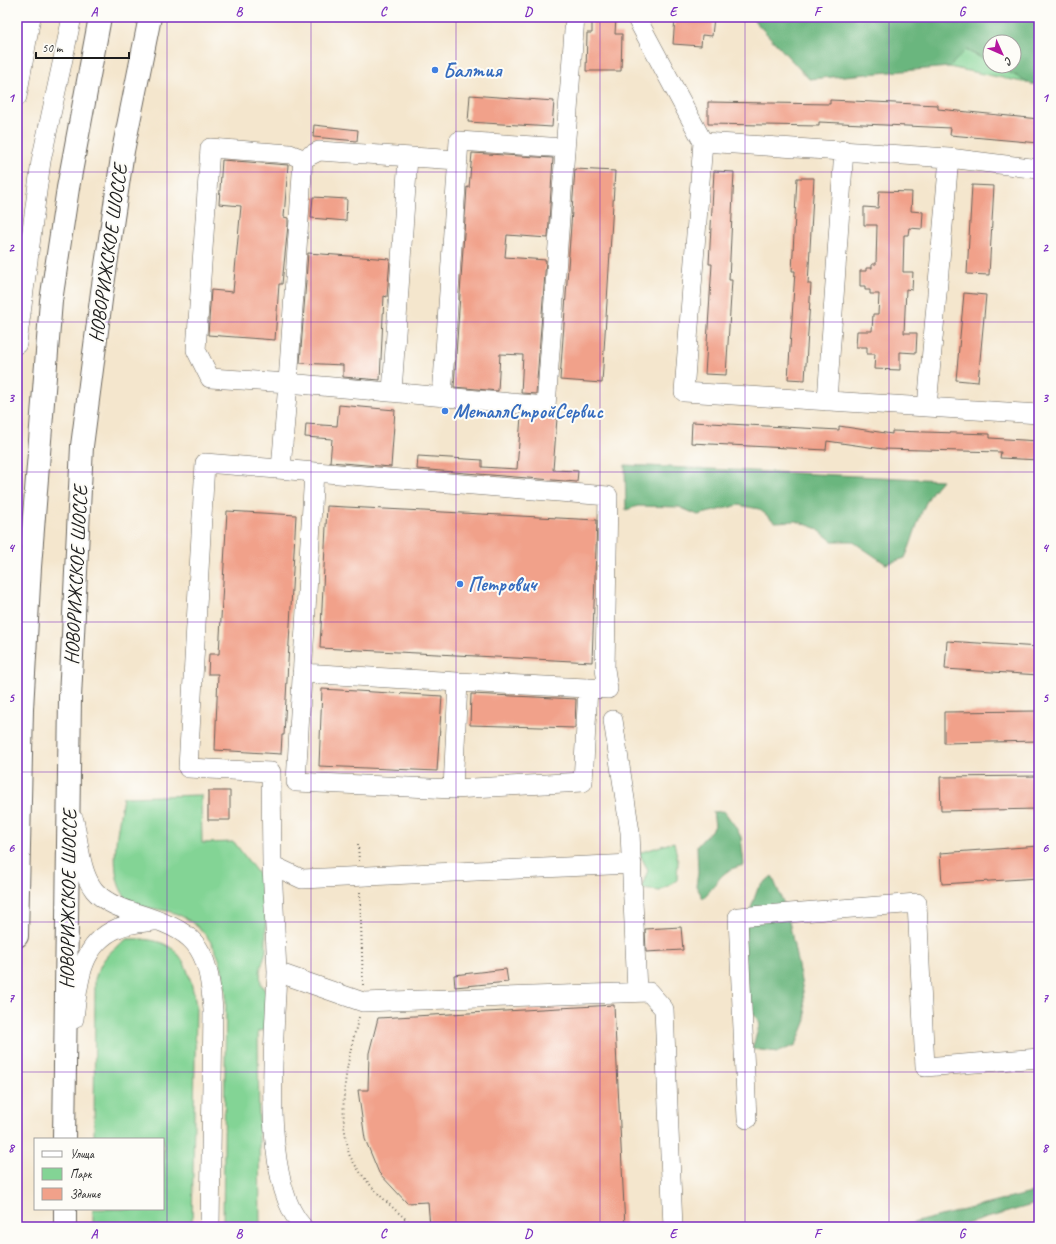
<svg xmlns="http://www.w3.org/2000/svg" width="1056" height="1244" font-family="Caveat,sans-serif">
<rect width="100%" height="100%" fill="#fdfcf7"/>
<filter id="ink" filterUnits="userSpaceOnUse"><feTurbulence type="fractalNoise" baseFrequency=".025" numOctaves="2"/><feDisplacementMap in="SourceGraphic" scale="8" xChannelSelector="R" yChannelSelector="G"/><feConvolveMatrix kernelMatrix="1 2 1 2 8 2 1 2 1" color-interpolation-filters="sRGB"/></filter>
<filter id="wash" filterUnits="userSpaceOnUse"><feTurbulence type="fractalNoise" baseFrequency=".012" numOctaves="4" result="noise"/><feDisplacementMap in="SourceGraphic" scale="16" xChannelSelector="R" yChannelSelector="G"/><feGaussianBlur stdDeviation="0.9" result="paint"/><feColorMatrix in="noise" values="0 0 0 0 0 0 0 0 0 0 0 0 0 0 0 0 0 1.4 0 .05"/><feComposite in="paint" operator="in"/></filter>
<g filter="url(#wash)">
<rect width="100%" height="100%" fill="#f4e6cd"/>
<!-- green -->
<path fill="#83d495" stroke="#507858" d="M 966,50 L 990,62 L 990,66 L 997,66 L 1032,84 L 949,67 Z
M 201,795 L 202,843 L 234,842 L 259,875 L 266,920 L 266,951 L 260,971 L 261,984 L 267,994 L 266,1030 L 258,1031 L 260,1227 L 223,1227 L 226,995 C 224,978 222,961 213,946 C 206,932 191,920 177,914 C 154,905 126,913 118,882 C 111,855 119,824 123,797 Z
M 674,842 L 678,861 L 677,880 L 660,891 L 641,889 L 648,870 L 639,853 Z
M 127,939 C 179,937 187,958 196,1005 L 192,1227 L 93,1227 L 93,1209 L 163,1209 L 163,1139 L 94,1139 L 95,979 C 102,958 109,952 127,939 Z"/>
<!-- forest -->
<path fill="#6ab67e" stroke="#43694d" d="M 751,17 L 1039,17 L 1039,85 L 1032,84 L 997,66 L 1014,66 L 1014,42 L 990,42 L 990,62 L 966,50 L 949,67 L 809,79 Z
M 625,466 L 625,465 L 942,480 C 938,485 932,491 929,497 C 918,516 914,538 905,558 L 886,564 L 852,541 L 832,541 L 816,528 L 796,521 L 775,522 L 759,509 L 739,505 L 698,515 L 679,507 L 638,506 L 626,510 Z
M 724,811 L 735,826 L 741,837 L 744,865 C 718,871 720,882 703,898 L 696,886 L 698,873 L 697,846 L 715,826 L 713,812 Z
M 772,876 L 787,911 L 803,991 L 806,1020 L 796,1045 L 778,1052 L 752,1049 L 760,1023 L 744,1002 L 738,945 L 758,888 Z
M 1039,1191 L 1039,1203 L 956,1227 L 897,1227 Z"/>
<g id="blocks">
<!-- building -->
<path fill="#f1a18a" d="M 592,17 L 616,17 L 615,34 L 622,34 L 621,71 L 586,71 L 587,33 L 592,33 Z
M 675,17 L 714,17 L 712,36 L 702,35 L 701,46 L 673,44 Z
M 470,95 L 554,101 L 552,127 L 468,122 Z
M 830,100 L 938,105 L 938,109 L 1039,119 L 1039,143 L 950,135 L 951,128 L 819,122 L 819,126 L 708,124 L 708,102 L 830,104 Z
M 314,125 L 358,130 L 357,141 L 313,137 Z
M 472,153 L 553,158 L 548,238 L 507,235 L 505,257 L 546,260 L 536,394 L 521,393 L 523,355 L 500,354 L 498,391 L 454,387 L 467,187 L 469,188 Z
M 222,160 L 288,165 L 284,217 L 288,218 L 288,225 L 282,284 L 279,284 L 275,340 L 208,335 L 211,290 L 233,292 L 241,206 L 219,204 Z
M 575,169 L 615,171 L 602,383 L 560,380 Z
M 714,171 L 734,172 L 729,280 L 732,280 L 726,375 L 705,374 L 712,264 L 709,264 Z
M 797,178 L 814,178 L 808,284 L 811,284 L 805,380 L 788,379 L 795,271 L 792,271 Z
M 972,185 L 994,186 L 989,275 L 967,274 Z
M 879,191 L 912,192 L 911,211 L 923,212 L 922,229 L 909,228 L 908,235 L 904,235 L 903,272 L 913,272 L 912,290 L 906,289 L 904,333 L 917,333 L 916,353 L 900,352 L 900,370 L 874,369 L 875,354 L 867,354 L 867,347 L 856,347 L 857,331 L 872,331 L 873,314 L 878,314 L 879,294 L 870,294 L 870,290 L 865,290 L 865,286 L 860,286 L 860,271 L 866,271 L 866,268 L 872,268 L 872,264 L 876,264 L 877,225 L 864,225 L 864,207 L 878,208 Z
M 313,197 L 347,199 L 346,221 L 311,218 Z
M 308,253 L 390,259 L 387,297 L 384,296 L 380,380 L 343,377 L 343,365 L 300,363 Z
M 964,293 L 986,295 L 978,382 L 956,380 Z
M 339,405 L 395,410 L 391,467 L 330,462 L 332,439 L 305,437 L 306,424 L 337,426 Z
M 521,416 L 557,418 L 553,470 L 578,471 L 577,482 L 417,469 L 418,456 L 482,460 L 482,467 L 517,469 Z
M 692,422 L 839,430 L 839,426 L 892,434 L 892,431 L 990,434 L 990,438 L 1039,441 L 1039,460 L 1000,458 L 1001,452 L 883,449 L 827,441 L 826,450 L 691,443 Z
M 327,506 L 597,520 L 592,662 L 320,648 Z
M 227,511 L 296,515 L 284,735 L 282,735 L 281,754 L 215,750 L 218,674 L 208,674 L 209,654 L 219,654 Z
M 947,641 L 1039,647 L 1039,675 L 945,669 Z
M 322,689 L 442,696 L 437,771 L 319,766 Z
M 471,694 L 576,699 L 575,728 L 470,725 Z
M 1039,711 L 1039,741 L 944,743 L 944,712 Z
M 1039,776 L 1039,809 L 941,811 L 940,777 Z
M 208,791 L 230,791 L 230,820 L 208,820 Z
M 1039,846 L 1039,878 L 942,884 L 940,853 Z
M 681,927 L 683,950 L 646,952 L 645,929 Z
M 506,969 L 508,982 L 455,987 L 454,975 Z
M 614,1005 L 625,1227 L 430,1227 L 428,1202 L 407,1203 L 379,1173 L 365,1139 L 358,1090 L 368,1090 L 369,1053 L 378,1018 Z"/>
</g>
</g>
<g filter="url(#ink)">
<use href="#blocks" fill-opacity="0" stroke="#68635a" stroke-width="1"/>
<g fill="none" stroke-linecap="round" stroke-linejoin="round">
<defs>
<path id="minor" d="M 636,17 L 703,142 L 949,158 L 1039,169
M 17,97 L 31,17
M 703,142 L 684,392 L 1039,414
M 303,159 L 290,154 L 210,148 L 196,350 L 210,378 L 288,383 L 303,159 L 319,151 L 458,160
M 17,344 L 41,161 L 72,17
M 392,392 L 408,157
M 442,397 L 459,141 L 565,148
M 827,401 L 844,150
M 927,407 L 949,158
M 281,469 L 288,383 L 546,406 L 575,17
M 302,673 L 458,682 L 453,789 L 296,782 L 314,472
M 613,720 L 630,832 L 637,992
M 453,789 L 583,782 L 588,688
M 74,820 C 79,842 80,872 94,890 C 104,902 119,908 133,912 C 196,932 208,943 213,1010 L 210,1227
M 272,865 L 302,879 L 632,864
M 277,972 L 272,865 L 271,772 L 188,768 L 205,463 L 608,496 L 605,669 L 608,689 L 458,682
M 74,1019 C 78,983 80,944 118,928 C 129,923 143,923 155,921
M 747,1119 L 738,917 L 917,903 L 925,1067 L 1039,1058
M 303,1227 C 259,1180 275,1035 277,972 L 363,1002 L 649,992 L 664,1009 L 673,1227"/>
<path id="highway" d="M 17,936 L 22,709 L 30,567 L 51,301 L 68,188 L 100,17
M 64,1139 L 70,698 L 82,446 L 102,292 L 123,151 L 150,17
M 65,1209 L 65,1227"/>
</defs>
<!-- minor casing -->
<use href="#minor" stroke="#68635a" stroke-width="20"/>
<!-- highway casing -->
<use href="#highway" stroke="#68635a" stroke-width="24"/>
<!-- path -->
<path stroke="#68635a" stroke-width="2" stroke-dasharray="1 3" stroke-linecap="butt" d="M 358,844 L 359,861
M 360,892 L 363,985
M 359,1017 C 348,1057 338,1102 347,1143 C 348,1148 348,1154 351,1158 C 365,1183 386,1202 408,1221 L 409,1227"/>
<!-- minor -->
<use href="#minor" stroke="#fff" stroke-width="19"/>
<!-- highway -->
<use href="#highway" stroke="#fff" stroke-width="22"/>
</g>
</g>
<!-- grid -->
<path fill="none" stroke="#7b2cbf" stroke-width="1" stroke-opacity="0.55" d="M 167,17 L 167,1227M 311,17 L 311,1227M 456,17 L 456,1227M 600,17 L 600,1227M 745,17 L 745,1227M 889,17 L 889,1227M 17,172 L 1039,172M 17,322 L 1039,322M 17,472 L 1039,472M 17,622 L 1039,622M 17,772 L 1039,772M 17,922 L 1039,922M 17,1072 L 1039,1072"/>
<!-- markers -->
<g fill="#3f7fe0" stroke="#fdfcf7" stroke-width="1.5">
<circle cx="435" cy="70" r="4"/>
<circle cx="445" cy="411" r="4"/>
<circle cx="460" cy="584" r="4"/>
</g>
<g text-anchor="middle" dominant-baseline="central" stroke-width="4" stroke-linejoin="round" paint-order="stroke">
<!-- shop labels -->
<g font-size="20" font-weight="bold" fill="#366cbe" stroke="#fdfcf7" text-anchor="start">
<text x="443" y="70">Балтия</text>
<text x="453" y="411">МеталлСтройСервис</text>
<text x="468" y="584">Петрович</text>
</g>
<!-- street labels -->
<g font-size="20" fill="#1c1c1c" stroke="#fdfcf7">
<text transform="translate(108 253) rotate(-82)">НОВОРИЖСКОЕ ШОССЕ</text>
<text transform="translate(76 575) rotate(-87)">НОВОРИЖСКОЕ ШОССЕ</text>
<text transform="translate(68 899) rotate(-89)">НОВОРИЖСКОЕ ШОССЕ</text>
</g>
</g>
<!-- margin -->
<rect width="1056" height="1244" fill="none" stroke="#fdfcf7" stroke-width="44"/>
<!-- legend -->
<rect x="34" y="1138" width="130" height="72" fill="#fdfcf7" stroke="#a3a29f"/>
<rect x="42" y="1151" width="20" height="6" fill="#ffffff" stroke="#a3a29f"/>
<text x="70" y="1158" font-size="12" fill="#1c1c1c">Улица</text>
<rect x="42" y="1168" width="20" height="12" fill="#83d495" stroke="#a3a29f"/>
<text x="70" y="1178" font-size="12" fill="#1c1c1c">Парк</text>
<rect x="42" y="1188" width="20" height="12" fill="#f1a18a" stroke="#a3a29f"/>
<text x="70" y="1198" font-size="12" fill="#1c1c1c">Здание</text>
<!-- north arrow -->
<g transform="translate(1002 54) rotate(135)"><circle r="19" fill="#fdfcf7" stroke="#a3a29f"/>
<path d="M0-3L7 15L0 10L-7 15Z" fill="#b5179e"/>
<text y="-6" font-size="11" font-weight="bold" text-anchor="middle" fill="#1c1c1c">С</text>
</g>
<!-- scale -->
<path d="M36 52v6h93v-6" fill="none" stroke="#1c1c1c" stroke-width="2"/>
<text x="42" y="52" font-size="12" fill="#1c1c1c" stroke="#fdfcf7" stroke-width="3" paint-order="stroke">50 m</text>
<rect x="22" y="22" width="1012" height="1200" fill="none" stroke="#7b2cbf" stroke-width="1.5"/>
<g font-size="13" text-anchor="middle" font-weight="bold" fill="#7b2cbf">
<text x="94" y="16">A</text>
<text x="239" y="16">B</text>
<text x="383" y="16">C</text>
<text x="528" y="16">D</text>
<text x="673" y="16">E</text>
<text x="817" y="16">F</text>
<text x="962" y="16">G</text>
<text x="11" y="102">1</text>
<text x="1045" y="102">1</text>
<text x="11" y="252">2</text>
<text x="1045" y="252">2</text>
<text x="11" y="402">3</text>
<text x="1045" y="402">3</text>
<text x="11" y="552">4</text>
<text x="1045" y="552">4</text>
<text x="11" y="702">5</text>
<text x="1045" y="702">5</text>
<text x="11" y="852">6</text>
<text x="1045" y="852">6</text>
<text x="11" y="1002">7</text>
<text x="1045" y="1002">7</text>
<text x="11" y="1152">8</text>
<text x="1045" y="1152">8</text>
<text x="94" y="1238">A</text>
<text x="239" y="1238">B</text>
<text x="383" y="1238">C</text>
<text x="528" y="1238">D</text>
<text x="673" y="1238">E</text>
<text x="817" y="1238">F</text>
<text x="962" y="1238">G</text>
</g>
</svg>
